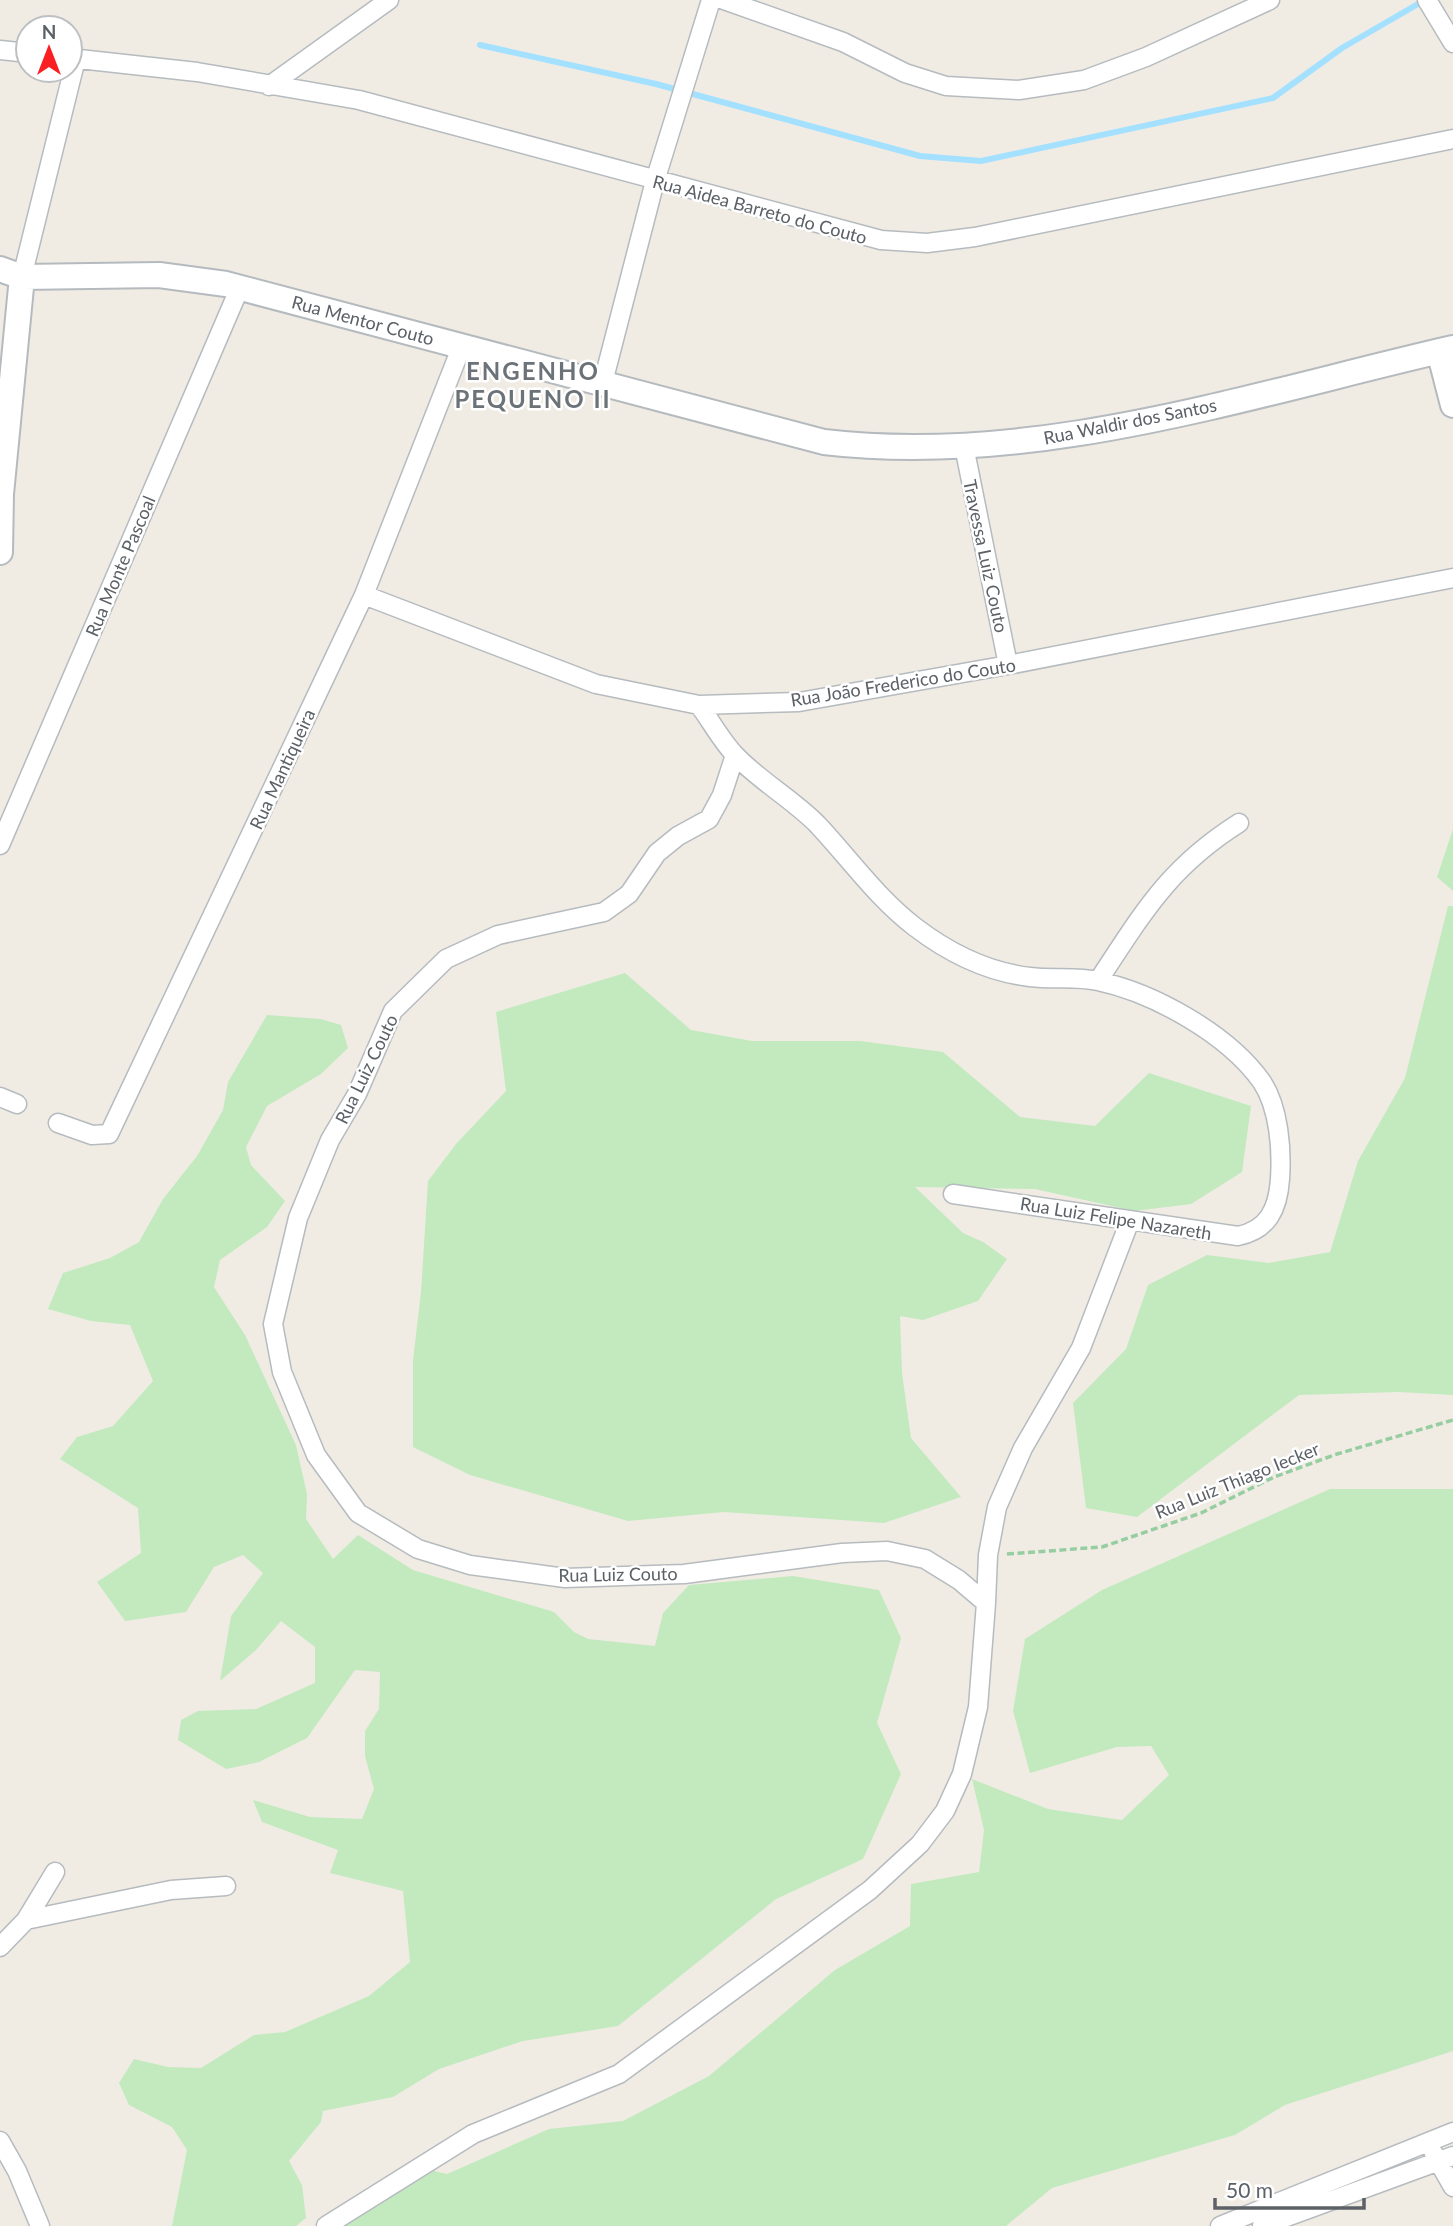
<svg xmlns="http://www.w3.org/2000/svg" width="1453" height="2226" font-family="Lato,sans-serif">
<rect width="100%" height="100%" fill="#f0ece4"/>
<!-- green -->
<path fill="#c2eabe" d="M 1453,829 L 1453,891 L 1437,877 Z
M 1448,906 L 1453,906 L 1453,1395 L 1398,1392 L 1299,1395 L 1137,1517 L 1086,1508 L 1073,1403 L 1126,1349 L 1148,1285 L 1207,1255 L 1269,1263 L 1330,1252 L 1358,1161 L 1405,1078 Z
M 625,973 L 691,1030 L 752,1041 L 860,1041 L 943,1052 L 1020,1117 L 1095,1126 L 1149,1073 L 1251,1106 L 1242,1172 L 1191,1204 L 1134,1211 L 1035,1189 L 915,1187 L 963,1233 L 983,1242 L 1007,1259 L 978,1301 L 923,1320 L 900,1316 L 902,1373 L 911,1438 L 961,1497 L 884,1523 L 724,1512 L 628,1521 L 470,1475 L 413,1447 L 413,1360 L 421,1292 L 428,1181 L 456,1144 L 506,1091 L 496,1012 Z
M 267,1015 L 321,1019 L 341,1025 L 348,1048 L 321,1074 L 267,1106 L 246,1147 L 251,1165 L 285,1201 L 267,1227 L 220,1260 L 214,1287 L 245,1335 L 296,1445 L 307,1494 L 306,1519 L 333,1559 L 358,1535 L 413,1570 L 554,1612 L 574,1632 L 588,1639 L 655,1646 L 663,1613 L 689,1585 L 793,1576 L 879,1590 L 901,1638 L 877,1723 L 901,1774 L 863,1859 L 776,1899 L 618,2026 L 523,2041 L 439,2069 L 393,2097 L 323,2111 L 321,2122 L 289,2161 L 302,2185 L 306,2218 L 296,2226 L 172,2226 L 187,2150 L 172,2127 L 129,2105 L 119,2083 L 134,2059 L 168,2067 L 201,2068 L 254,2035 L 285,2032 L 369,1996 L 410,1962 L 403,1891 L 330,1873 L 338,1850 L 262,1822 L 253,1800 L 310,1817 L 362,1819 L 374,1789 L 365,1756 L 365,1731 L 379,1709 L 380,1672 L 355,1670 L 307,1738 L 259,1762 L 226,1769 L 178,1740 L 181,1720 L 198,1711 L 256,1709 L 315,1683 L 315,1647 L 281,1621 L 256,1650 L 220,1681 L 231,1616 L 263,1573 L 243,1555 L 214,1567 L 186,1612 L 125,1621 L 97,1582 L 141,1553 L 138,1508 L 60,1459 L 77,1437 L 113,1426 L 153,1381 L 130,1325 L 91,1321 L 48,1309 L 63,1273 L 110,1258 L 139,1242 L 163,1199 L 197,1156 L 223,1110 L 228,1082 Z
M 1330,1489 L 1453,1489 L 1453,2051 L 1285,2105 L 1235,2135 L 1052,2188 L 1006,2226 L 343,2226 L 430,2170 L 447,2174 L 549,2129 L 623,2121 L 709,2076 L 835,1970 L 910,1926 L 911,1884 L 979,1872 L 984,1830 L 972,1779 L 1048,1809 L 1122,1820 L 1169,1775 L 1151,1746 L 1117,1747 L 1030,1773 L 1013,1711 L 1025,1639 L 1102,1590 Z"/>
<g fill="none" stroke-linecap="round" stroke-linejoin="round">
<!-- stream -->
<path stroke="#a4e0ff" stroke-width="6" d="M 480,45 L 656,84 L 920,156 L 981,161 L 1273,98 L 1342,48 L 1425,0"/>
<defs>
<path id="street" d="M 724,0 L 843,42 L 905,73 L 946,86 L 1019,90 L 1084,80 L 1146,57 L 1270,0
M 1427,0 L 1453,43
M 0,50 L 28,53
M 70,58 L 197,72 L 359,100 L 881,240 L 927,243 L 975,237 L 1453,139
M 269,86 L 389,0
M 22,277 L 76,59
M 602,386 L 655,181 L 711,0
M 964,446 L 1008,665
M 364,595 L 596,684 L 699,705 L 799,702 L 1008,665 L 1453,578
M 699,705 C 711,721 722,742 736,756 C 760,781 792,799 817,824 C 849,858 877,898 915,927 C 949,953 987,972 1030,977 C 1052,980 1076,976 1098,981 C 1154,993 1228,1034 1262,1082 C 1279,1108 1282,1149 1280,1179 C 1278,1209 1268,1230 1238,1236 L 953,1194
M 0,845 L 240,287
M 1098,981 C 1143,913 1168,868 1239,823
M 0,1097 L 17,1104
M 58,1123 L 92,1135 L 109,1134 L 364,595 L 461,348
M 986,1603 L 988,1555 L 997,1507 L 1023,1448 L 1081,1348 L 1129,1223
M 26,1920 L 55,1872
M 0,1947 L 26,1920 L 171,1890 L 226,1886
M 0,2141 L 17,2171 L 40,2226
M 1434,2154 L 1453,2187
M 326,2226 L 473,2134 L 619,2074 L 870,1890 L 920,1844 L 945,1811 L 962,1774 L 978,1707 L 986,1603 L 959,1580 L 925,1559 L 887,1551 L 842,1553 L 684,1574 L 565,1578 L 470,1565 L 418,1549 L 358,1513 L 316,1455 L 282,1372 L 273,1324 L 298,1218 L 330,1140 L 357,1094 L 393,1011 L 446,959 L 498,935 L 604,912 L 629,894 L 657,853 L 678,836 L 709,819 L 722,795 L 735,755
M 1220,2226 L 1453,2132
M 1262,2226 L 1453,2156"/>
<path id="secondary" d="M 0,269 L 22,277 L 159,275 L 226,284 L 824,442 C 1037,467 1248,395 1453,348
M 1439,351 L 1453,405
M 0,552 L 1,494 L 22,277"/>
</defs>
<!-- street casing -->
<use href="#street" stroke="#b6bbbf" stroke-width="21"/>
<!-- secondary casing -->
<use href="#secondary" stroke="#b5babf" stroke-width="28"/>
<!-- path -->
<path stroke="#97cea1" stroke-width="3.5" stroke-dasharray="7 3.5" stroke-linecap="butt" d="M 1007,1554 L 1102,1547 L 1201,1513 L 1274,1477 L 1337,1454 L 1453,1420"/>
<!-- street -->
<use href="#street" stroke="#fff" stroke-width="18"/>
<!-- secondary -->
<use href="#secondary" stroke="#fff" stroke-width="24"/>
</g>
<g text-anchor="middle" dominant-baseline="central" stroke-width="5" stroke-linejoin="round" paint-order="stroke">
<!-- street labels -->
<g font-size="18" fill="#5b6166" stroke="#fff">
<text transform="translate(760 209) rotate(15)">Rua Aidea Barreto do Couto</text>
<text transform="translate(363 320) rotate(15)">Rua Mentor Couto</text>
<text transform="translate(1130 421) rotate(-11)">Rua Waldir dos Santos</text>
<text transform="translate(986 556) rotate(78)">Travessa Luiz Couto</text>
<text transform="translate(120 566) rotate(-67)">Rua Monte Pascoal</text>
<text transform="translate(903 682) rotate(-9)">Rua João Frederico do Couto</text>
<text transform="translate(282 769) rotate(-65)">Rua Mantiqueira</text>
<text transform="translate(366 1069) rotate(-64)">Rua Luiz Couto</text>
<text transform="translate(1116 1218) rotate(9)">Rua Luiz Felipe Nazareth</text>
<text transform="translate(1237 1480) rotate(-22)">Rua Luiz Thiago Iecker</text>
<text transform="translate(618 1574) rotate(-1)">Rua Luiz Couto</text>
</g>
<!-- district labels -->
<g font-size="24" font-weight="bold" letter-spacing="2" fill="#6c7378" stroke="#fff">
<text x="533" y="370">ENGENHO<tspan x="533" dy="28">PEQUENO II</tspan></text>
</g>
</g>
<!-- north arrow -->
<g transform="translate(49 49)"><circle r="33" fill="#ffffff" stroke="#bdc0c2" stroke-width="2"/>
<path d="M0-5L12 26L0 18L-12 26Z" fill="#fa1f23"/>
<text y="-10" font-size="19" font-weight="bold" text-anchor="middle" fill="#5b6166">N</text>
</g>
<!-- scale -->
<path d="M1215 2198v10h149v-10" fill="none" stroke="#5b6166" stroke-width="3.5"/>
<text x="1226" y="2198" font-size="21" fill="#5b6166" stroke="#ffffff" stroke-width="5" paint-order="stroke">50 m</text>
</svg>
